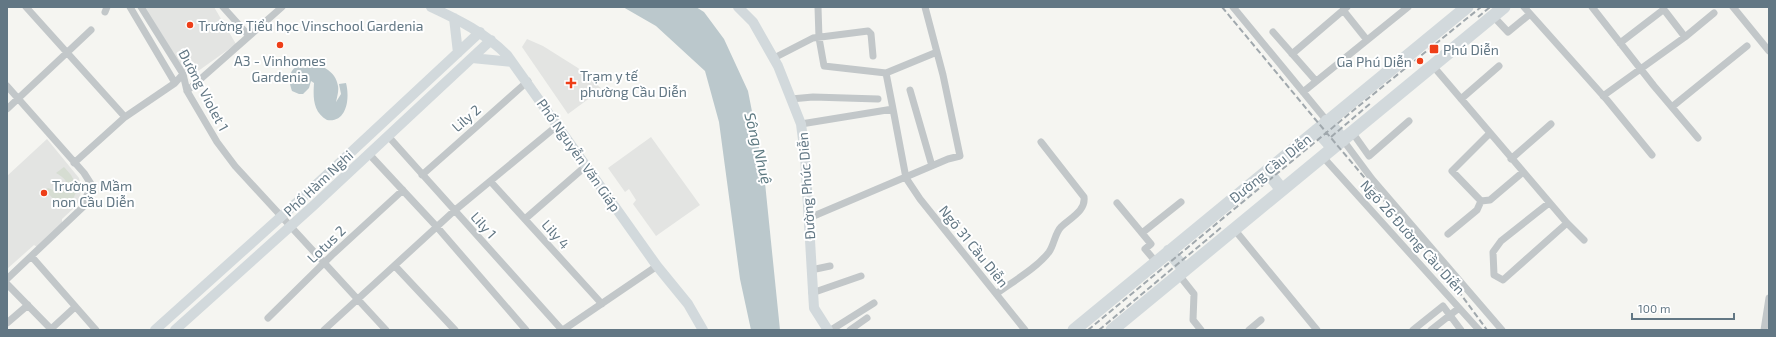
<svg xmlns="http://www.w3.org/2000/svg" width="1776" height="337" font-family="'Exo 2',sans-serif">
<rect width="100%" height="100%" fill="#f5f5f1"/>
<!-- built -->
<path fill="#e3e4e2" d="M 144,7 L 214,7 L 236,44 L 194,74 L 185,71 Z
M 527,39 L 543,46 L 578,68 L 602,89 L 568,114 L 522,47 Z
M 651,137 L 700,205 L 656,236 L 633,204 L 636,200 L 629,189 L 625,192 L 608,168 Z
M 47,139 L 79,178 L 81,186 L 80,199 L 75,207 L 62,219 L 62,223 L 37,247 L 34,245 L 7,269 L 7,176 Z"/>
<!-- green -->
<path fill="#d6ddd2" d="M 64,167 L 71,175 L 78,188 L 73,199 L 63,209 L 45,190 L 48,188 L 60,193 L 66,190 C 70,182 63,177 56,173 Z"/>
<!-- water -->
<path fill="#bbc8cc" d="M 623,7 L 696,7 L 704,12 L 724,39 L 748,91 L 764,173 L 780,330 L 751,330 L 740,279 L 719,122 L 705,71 L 656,26 Z
M 304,63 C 318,62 336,70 338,86 C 339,91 337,97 336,102 L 341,94 L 339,84 L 346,83 C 350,98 347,123 327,120 C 313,112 313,98 314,83 L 311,81 L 309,88 L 303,94 L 299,94 L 292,91 C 287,77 290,67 304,63 Z"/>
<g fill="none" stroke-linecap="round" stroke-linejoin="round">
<!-- street -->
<path stroke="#c2c7c9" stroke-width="7" d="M 26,7 L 125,117
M 130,7 L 175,83
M 141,7 L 183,74 L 187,91 L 217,142 L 235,166 L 386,330
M 223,7 L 249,36
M 818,7 L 819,38 L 824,66 L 886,73 L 937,52
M 1233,7 L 1327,121
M 1524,7 L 1607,100 L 1652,155
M 1592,7 L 1654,86 L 1698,138
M 1733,7 L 1769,51
M 1343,10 L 1367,40
M 105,12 L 107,7
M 1493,16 L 1508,32 L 1530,14
M 1273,32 L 1316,81
M 1620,43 L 1663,10 L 1665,11 L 1685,37
M 1292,54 L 1347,7
M 774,58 L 813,38 L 868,31 L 871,34 L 873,56
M 1433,66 L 1567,223 L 1584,240
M 7,86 L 84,173 L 91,184 L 83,207 L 7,279
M 910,90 L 932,166
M 187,91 L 282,7
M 1303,92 L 1408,7
M 1603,96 L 1685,37 L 1714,13
M 791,99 L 813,97 L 878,99
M 1461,99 L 1499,66
M 1673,106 L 1747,46
M 7,109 L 91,30
M 893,109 L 906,178 L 920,199 L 1025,330
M 801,124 L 893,109 L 886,73
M 1352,132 L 1369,156 L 1409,121
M 388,136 L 562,330
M 1343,140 L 1372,179 L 1502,330
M 369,154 L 437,227 L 526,330
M 1323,157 L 1479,330
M 1511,159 L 1551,124
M 74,163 L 125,117 L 175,83 L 183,74
M 422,175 L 528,81
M 491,182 L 602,304
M 1481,201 L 1452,171 L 1489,134
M 1481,201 L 1490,200 L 1523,172
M 1117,203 L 1151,244 L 1145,249 L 1156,262
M 1549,203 L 1501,241 L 1493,252 L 1494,275 L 1503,280 L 1567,223
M 809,218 L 948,159 L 960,156 L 943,75 L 925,7
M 525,219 L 587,165
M 1234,229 L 1317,330
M 1142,233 L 1181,202
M 1448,234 L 1477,210 L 1481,201
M 32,257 L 96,330
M 395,266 L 455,330
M 811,270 L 830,266
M 1179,275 L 1194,294 L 1193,320 L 1201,330
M 7,284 L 51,329
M 812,293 L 861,276
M 996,294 C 1012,282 1037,268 1049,252 C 1054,245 1055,233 1061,227 C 1070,218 1086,211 1084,197 L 1041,142
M 268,318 L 332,255 L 403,190
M 7,323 L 28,305
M 50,330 L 75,307
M 324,330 L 454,211 L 558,125
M 563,330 L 657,266
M 831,330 L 874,303
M 850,330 L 867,318
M 1249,330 L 1261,320
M 1413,330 L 1443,306 L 1461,330
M 1431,330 L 1459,308
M 1764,330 L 1769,298"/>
<!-- secondary -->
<path stroke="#d2d9dc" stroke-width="10" d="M 431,7 C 459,20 485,33 507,55 L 657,266 L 688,304 L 703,330
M 738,7 L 753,22 L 778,66 L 801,124 L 805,155 L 814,308 L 828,330
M 454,18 L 458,53
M 472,58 L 512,62
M 155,330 L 304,196 L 480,32
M 175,330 L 313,206 L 491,40"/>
<!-- highway -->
<path stroke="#d2d9dc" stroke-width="13" d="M 1327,121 L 1343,140
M 1317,130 L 1333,148
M 1267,171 L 1282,190
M 1169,251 L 1185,270
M 1074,330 L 1467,7
M 1112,330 L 1504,7"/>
<!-- rail -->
<path stroke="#a0a8ad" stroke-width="2" stroke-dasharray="6 3" stroke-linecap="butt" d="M 1222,7 L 1315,119 L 1446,274 L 1487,330
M 1478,17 L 1490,7
M 1331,137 L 1372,102
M 1088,330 L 1355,109 L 1481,7
M 1099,330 L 1223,226"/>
</g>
<!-- markers -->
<g fill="#ee3e18" stroke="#fff" stroke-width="1.5">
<circle cx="190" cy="25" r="4"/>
<circle cx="280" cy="45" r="4"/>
<rect x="1429" y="44" width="10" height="10" rx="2"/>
<circle cx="1420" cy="61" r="4"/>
<path d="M569 77h4v4h4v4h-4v4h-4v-4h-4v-4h4z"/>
<circle cx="44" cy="193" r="4"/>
</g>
<g text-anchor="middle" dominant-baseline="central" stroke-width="4" stroke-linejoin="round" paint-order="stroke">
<!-- poi labels -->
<g font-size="14" fill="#627784" stroke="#fff" text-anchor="start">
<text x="198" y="25">Trường Tiểu học Vinschool Gardenia</text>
<text x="1443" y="49">Phú Diễn</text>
<text x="280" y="60" text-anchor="middle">A3 - Vinhomes<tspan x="280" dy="16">Gardenia</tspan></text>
<text x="1412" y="61" text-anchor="end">Ga Phú Diễn</text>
<text x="580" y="75">Trạm y tế<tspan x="580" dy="16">phường Cầu Diễn</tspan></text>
<text x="52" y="185">Trường Mầm<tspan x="52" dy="16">non Cầu Diễn</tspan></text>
</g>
<!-- street labels -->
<g font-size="14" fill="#627784" stroke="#fff">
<text transform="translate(204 90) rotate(62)">Đường Violet 1</text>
<text transform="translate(466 118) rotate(-41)">Lily 2</text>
<text transform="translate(579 155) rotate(55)">Phố Nguyễn Văn Giáp</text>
<text transform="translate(1270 168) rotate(-39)">Đường Cầu Diễn</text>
<text transform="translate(318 183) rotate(-43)">Phố Hàm Nghi</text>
<text transform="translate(806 186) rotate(-94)">Đường Phúc Diễn</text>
<text transform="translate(484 225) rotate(48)">Lily 1</text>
<text transform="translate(556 234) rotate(48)">Lily 4</text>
<text transform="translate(1413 237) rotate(48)">Ngõ 26 Đường Cầu Diễn</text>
<text transform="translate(326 244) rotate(-44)">Lotus 2</text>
<text transform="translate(974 246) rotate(51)">Ngõ 31 Cầu Diễn</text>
</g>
<!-- water labels -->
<g font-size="15" font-style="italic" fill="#5e7a82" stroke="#fff">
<text transform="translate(759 148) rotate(76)">Sông Nhuệ</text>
</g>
</g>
<!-- border -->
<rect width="1776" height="337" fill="none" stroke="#627784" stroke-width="16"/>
<!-- scale -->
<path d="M1632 313v6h102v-6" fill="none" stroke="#627784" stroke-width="2"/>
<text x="1638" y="313" font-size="12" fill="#627784" stroke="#ffffff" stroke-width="3" paint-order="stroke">100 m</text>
</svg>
